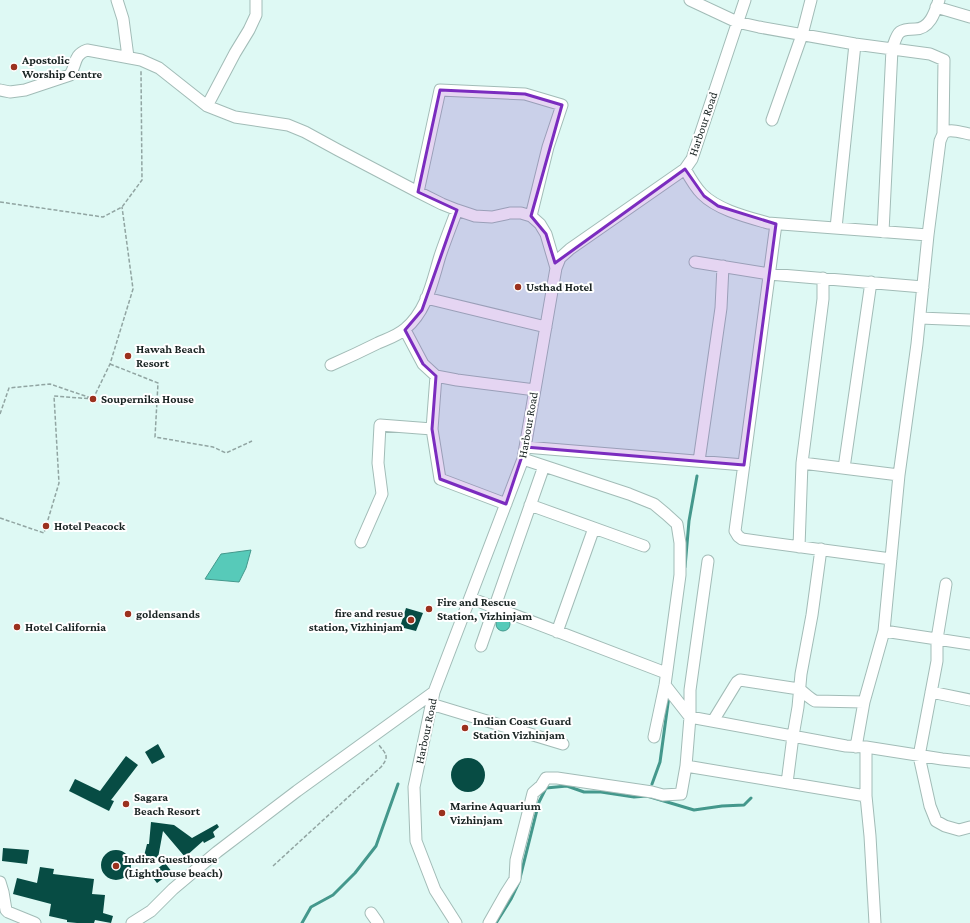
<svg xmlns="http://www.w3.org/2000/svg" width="970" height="923" font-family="'Crimson Pro',serif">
<rect width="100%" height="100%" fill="#def9f4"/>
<!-- water -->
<path fill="#57cab9" stroke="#44988c" d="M 251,550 L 246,568 L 239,582 L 205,579 L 221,554 Z
M496 624a7 7 0 1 1 14 0a7 7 0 1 1-14 0Z"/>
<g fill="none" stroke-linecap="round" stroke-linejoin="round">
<!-- stream -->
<path stroke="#44988c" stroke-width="3" d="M 685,567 L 689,521 L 697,476
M 652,784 L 660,762 L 669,696
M 302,923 L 311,907 L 333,895 L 355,873 L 376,846 L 398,784
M 496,923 L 511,899 L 519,882 L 539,802 L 546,788 L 567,786 L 584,792 L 601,792 L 634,797 L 647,796 L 694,810 L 722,806 L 744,805 L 751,798"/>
</g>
<!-- building -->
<path fill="#074c44" d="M 406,608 L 423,613 L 416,631 L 400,627 Z
M 158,744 L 165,757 L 152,764 L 145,752 Z
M 126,756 L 138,765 L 111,800 L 114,801 L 109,811 L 69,791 L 75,779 L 100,791 Z
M451 775a17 17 0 1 1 34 0a17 17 0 1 1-34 0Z
M 151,822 L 174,825 L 192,838 L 217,824 L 219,827 L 213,832 L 215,837 L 204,843 L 203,841 L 185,857 L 163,831 L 158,858 L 144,856 L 147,844 L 149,844 Z
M 3,848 L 29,850 L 27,864 L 2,861 Z
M101 865a15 15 0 1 1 30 0a15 15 0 1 1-30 0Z
M 165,863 L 172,872 L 157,883 L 150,874 Z
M 40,867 L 54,869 L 53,874 L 94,879 L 92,894 L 105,895 L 103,913 L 113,916 L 111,923 L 95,920 L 94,923 L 77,923 L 67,922 L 67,920 L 49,916 L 51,904 L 13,894 L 17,878 L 37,883 Z"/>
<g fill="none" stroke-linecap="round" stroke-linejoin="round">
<defs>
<path id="minor" d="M 117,0 L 123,19 L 128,57
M 690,0 L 737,22 L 759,27 L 855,44 L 930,54 L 944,60 L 943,133
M 936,7 L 970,17
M 0,90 L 10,92 L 25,90 L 70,75 C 77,64 73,55 87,50 L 141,60 L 159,68 L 207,106 L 235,117 L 288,125 L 305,132 L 338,150 L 418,192 L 442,204 L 457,210 L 475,216 L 492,217 L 510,213 L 521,213 L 531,216 L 540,224 L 546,234 L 556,268
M 207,106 L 235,53 L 249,30 L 256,15 L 256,0
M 772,120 L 802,35 L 811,0
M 970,134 C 964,133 949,128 944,133 C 942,135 941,139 940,141 L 928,235 L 917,344 L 899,475 L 884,631 L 970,644
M 685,169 C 690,178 695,187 702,194 C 718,210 747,217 768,223 L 928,235
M 418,192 L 440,90 L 525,94 L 562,105 L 548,147 L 531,216
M 776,224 L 735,531 L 738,536 L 742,539 L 891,559
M 836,228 L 855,44
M 883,232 L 892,49 C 894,44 896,35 900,32 C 904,29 910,29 915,29 C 930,29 935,12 939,0
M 695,262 L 769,274 L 923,287
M 426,298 L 546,327
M 920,318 L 970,320
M 405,330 L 423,364 L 436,376 L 457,380 L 535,390
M 331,365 C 347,358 362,351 378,343 C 387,339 397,336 405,329 C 427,311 432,282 440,256 C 445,241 451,226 457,210
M 436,376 L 432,429 L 440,479 L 506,504
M 525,447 L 744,465
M 523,459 L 629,494 L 654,504 L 666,514 L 677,524 L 680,543 L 680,575 L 665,685 L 654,737
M 699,461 L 721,308 L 723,266
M 802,463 L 899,475
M 844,468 L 871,282
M 530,505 L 644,546
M 361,542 L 382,494 L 378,463 L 380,425 L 432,429
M 799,547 L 802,463 L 823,299 L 823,278
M 946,584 L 937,639 L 937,661 L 919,756 L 930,806 L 936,821 L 945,826 L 959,830 L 970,827
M 470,598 L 666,673
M 557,632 L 594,528
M 481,646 L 544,466
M 665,685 L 690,717 L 846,746 L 866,747 L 942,759 L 970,762
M 931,692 L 970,700
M 431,704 L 563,744
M 713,721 L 735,685 L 737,682 L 740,680 L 799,689 C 805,693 809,698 815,701 L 864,702
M 856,747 L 864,702 L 884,631
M 866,747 L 866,796 L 870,836 L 875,923
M 686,766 L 866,796
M 787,783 L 793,736 L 798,707 L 801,674 L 812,615 L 821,549
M 0,882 L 3,892 L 6,910 L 8,912 L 35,923
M 371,913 L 378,923
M 132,923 L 151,911 L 173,889 L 217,852 L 297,791 L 434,692
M 456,923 L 435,890 L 416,841 L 414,787 L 434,692 L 523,459 L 556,268 L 560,258 L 570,249 L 685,169 L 692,159 L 745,0
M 489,923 L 506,893 L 515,879 L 516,860 L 533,793 L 541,786 L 546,778 L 557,778 L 652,792 L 663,795 L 681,794 L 686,766 L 690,717 L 690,690 L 708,561"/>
</defs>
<!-- minor casing -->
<use href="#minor" stroke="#a2bcb7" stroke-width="13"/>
<!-- path -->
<path stroke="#91a5a2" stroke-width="1.5" stroke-dasharray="4 2" stroke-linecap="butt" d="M 0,202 L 103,217 L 122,207 L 142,180 L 141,71
M 110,364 L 158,383 L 155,437 L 213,447 L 226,453 L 252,441
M 93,399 L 110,364 L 133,289 L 122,207
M 0,414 L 9,388 L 50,384 L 91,398
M 0,518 L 44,533 L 59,483 L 54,396 L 93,399
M 273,866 L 381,767 C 390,756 386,754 378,744"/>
<!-- minor -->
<use href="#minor" stroke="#fff" stroke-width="11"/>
</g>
<!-- marked area -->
<path fill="#7b2cbf" fill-opacity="0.2" stroke="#7b2cbf" stroke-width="3" stroke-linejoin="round" d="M 440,90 L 525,94 L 562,105 L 531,216 L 546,234 L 555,263 L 685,169 L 704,196 L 718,206 L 776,224 L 744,465 L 525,447 L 506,504 L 440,479 L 432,429 L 436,376 L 423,364 L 405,330 L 422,310 L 457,210 L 418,192 Z"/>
<!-- markers -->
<g fill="#9b311e" stroke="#fff" stroke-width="1.5">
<circle cx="14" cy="67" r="4"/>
<circle cx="518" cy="287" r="4"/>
<circle cx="128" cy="356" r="4"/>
<circle cx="93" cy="399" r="4"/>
<circle cx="46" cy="526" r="4"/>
<circle cx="429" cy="609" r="4"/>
<circle cx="128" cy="614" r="4"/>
<circle cx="411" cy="620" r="4"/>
<circle cx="17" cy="627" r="4"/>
<circle cx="465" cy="728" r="4"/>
<circle cx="126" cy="804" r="4"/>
<circle cx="442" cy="813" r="4"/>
<circle cx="116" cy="866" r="4"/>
</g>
<g text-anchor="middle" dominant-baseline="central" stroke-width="4" stroke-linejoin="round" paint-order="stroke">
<!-- poi labels -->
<g font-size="12" font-weight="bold" fill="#192322" stroke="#fff" text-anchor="start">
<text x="22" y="60">Apostolic<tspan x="22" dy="14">Worship Centre</tspan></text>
<text x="526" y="287">Usthad Hotel</text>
<text x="136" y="349">Hawah Beach<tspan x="136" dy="14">Resort</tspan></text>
<text x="101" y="399">Soupernika House</text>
<text x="54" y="526">Hotel Peacock</text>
<text x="437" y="602">Fire and Rescue<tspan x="437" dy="14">Station, Vizhinjam</tspan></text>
<text x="403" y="613" text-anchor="end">fire and resue<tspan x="403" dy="14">station, Vizhinjam</tspan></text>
<text x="136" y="614">goldensands</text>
<text x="25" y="627">Hotel California</text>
<text x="473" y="721">Indian Coast Guard<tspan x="473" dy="14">Station Vizhinjam</tspan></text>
<text x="134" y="797">Sagara<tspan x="134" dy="14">Beach Resort</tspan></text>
<text x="450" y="806">Marine Aquarium<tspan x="450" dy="14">Vizhinjam</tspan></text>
<text x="124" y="859">Indira Guesthouse<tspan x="124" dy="14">(Lighthouse beach)</tspan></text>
</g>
<!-- street labels -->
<g font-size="12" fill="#192322" stroke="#fff">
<text transform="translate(703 124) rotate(-71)">Harbour Road</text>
<text transform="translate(528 425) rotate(-80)">Harbour Road</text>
<text transform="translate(426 731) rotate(-78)">Harbour Road</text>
</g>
</g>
</svg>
